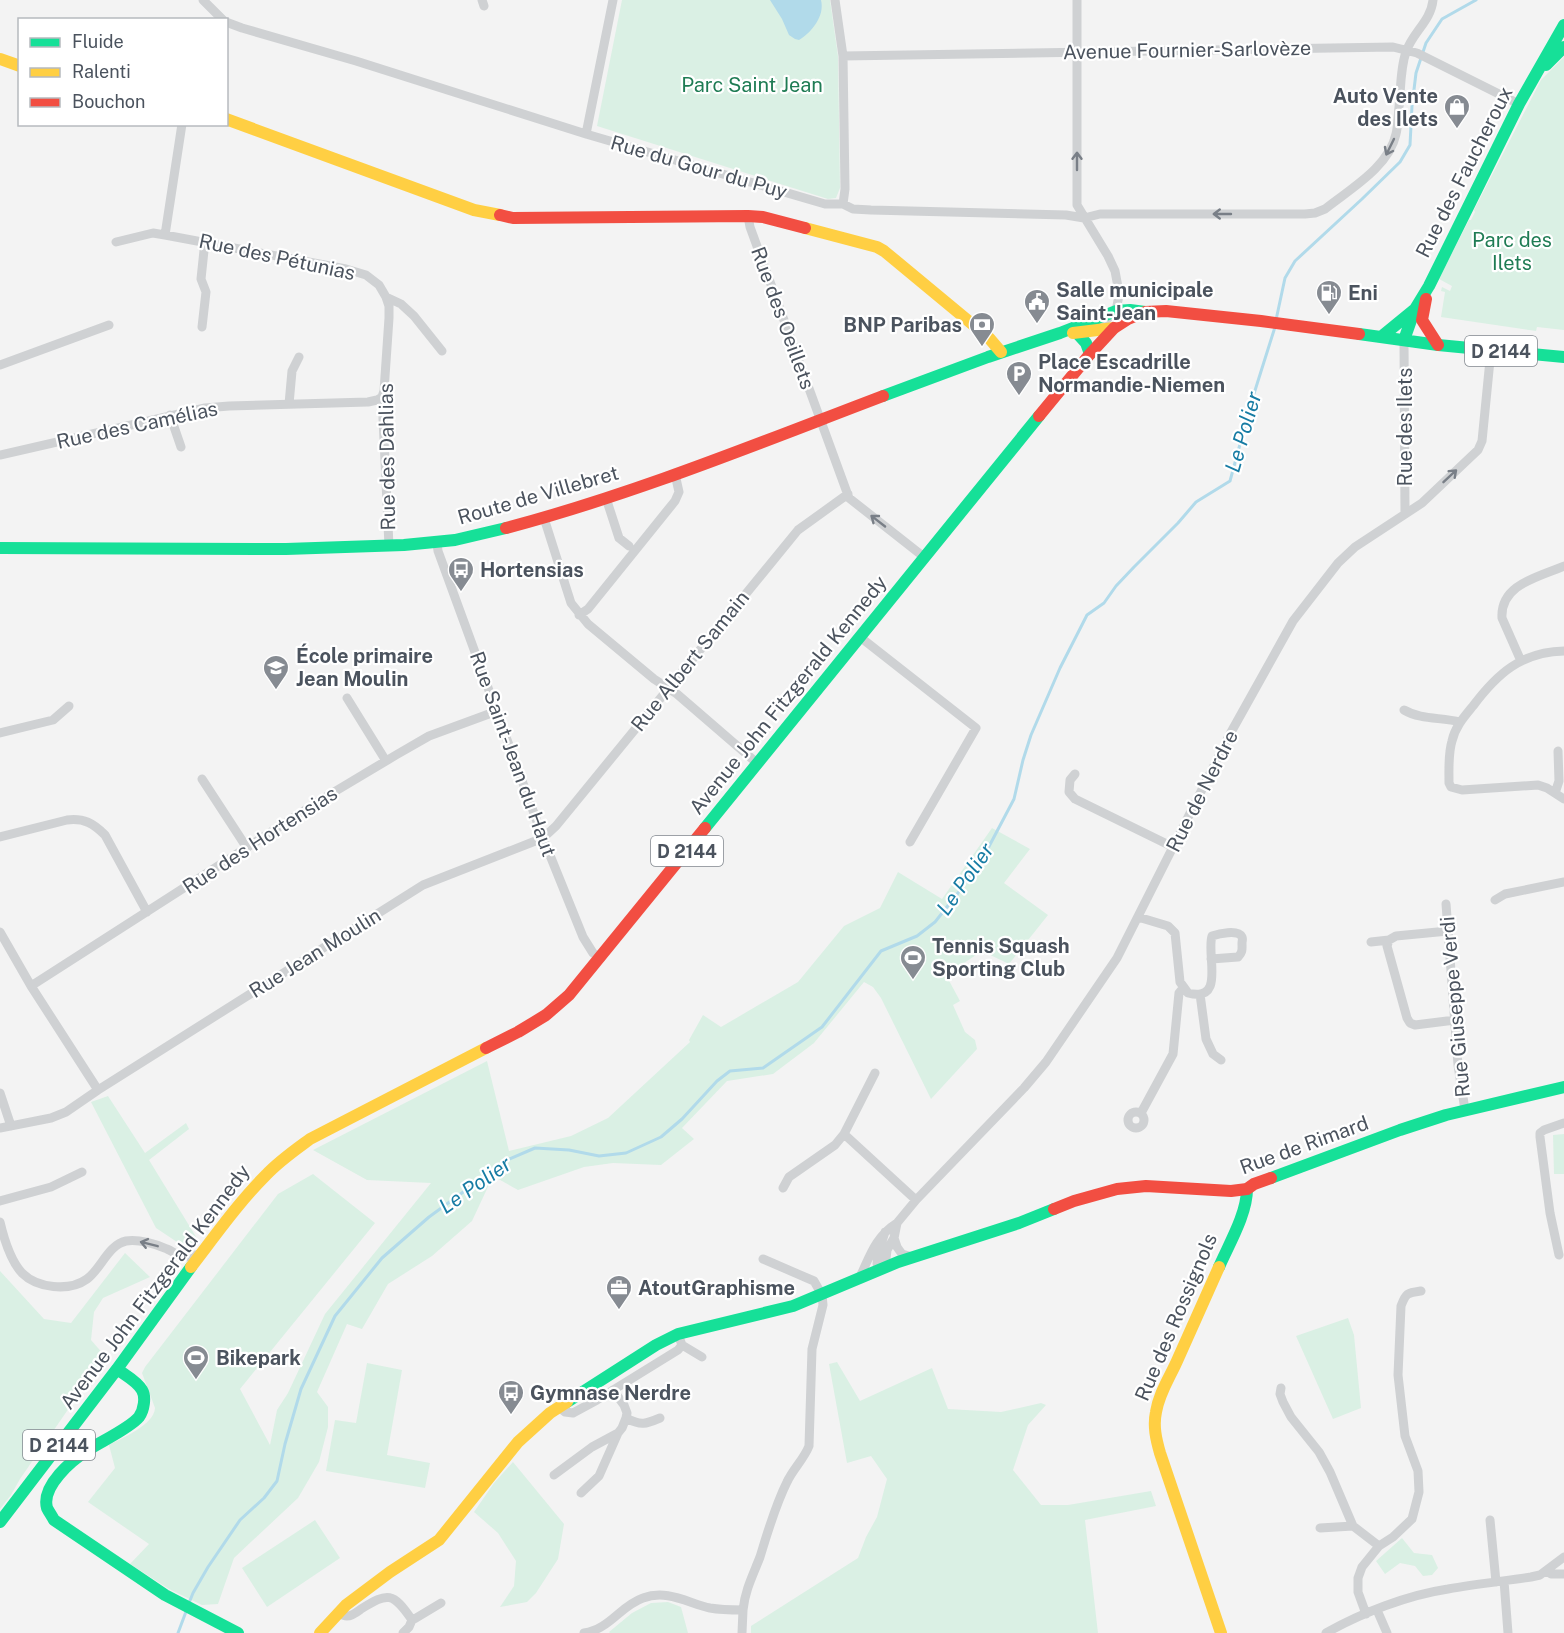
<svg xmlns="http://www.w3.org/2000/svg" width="1564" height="1633" font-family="'Public Sans',sans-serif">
<rect width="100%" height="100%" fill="#f3f3f3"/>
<!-- green -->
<path fill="#daf0e4" d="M 622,0 L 830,0 L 838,56 L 840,188 L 836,198 L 828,199 L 597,126 Z
M 1564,57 L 1564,330 L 1537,327 L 1536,331 L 1441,317 L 1445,292 L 1441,291 L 1442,287 L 1450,291 L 1452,286 L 1439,279 L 1469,220 L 1471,220 L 1475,212 L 1474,210 L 1541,80 Z
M 992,828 L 1030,849 L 1004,883 L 1048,915 L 1009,964 L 982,951 L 946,975 L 960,1001 L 953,1005 L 965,1032 L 975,1040 L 977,1049 L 931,1099 L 881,998 L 873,987 L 864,982 L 814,1043 L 773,1074 L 727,1081 L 682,1128 L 694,1139 L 661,1165 L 613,1163 L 584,1167 L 518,1190 L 493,1176 L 472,1221 L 432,1256 L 388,1284 L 362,1329 L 347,1324 L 317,1392 L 328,1407 L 328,1427 L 319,1462 L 298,1498 L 234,1558 L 218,1604 L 202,1605 L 169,1589 L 130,1564 L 149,1544 L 88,1502 L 115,1468 L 109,1445 C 122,1438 154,1425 155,1408 L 142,1373 L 145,1367 L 278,1194 L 313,1174 L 375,1223 L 240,1389 L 270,1445 L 277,1410 L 288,1393 L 325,1314 L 431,1183 L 367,1180 L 313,1150 L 487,1061 L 509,1151 L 571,1136 L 608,1118 L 690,1042 L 689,1040 L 703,1015 L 721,1027 L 798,982 L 844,926 L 880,908 L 898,872 L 942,899 Z
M 108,1096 L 145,1153 L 186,1123 L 189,1129 L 149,1160 L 198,1240 L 189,1250 L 156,1228 L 91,1102 Z
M 1564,1134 L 1564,1174 L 1554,1174 L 1553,1135 Z
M 125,1253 L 150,1277 L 103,1298 L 94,1312 L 91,1340 L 105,1356 L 20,1479 L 11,1495 L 0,1509 L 0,1271 L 44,1319 L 71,1323 Z
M 1348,1318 L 1354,1335 L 1361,1408 L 1333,1419 L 1296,1336 Z
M 837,1362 L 860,1401 L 932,1368 L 948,1409 L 1001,1412 L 1041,1403 L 1046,1405 L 1028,1425 L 1013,1470 L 1041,1505 L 1068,1505 L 1151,1491 L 1156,1506 L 1085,1520 L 1098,1633 L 751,1633 L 751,1626 L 858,1558 L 866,1537 L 877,1517 L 887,1479 L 871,1456 L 847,1463 L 829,1364 Z
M 367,1363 L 402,1370 L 387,1455 L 430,1463 L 425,1488 L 326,1471 L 335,1420 L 356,1423 Z
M 513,1462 L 564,1524 L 558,1559 L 536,1593 L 527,1602 L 500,1607 L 514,1586 L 516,1561 L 498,1533 L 474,1512 L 494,1483 Z
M 315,1520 L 340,1558 L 267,1607 L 242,1568 Z
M 1402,1538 L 1414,1553 L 1432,1555 L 1438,1568 L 1432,1575 L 1423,1576 L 1415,1566 L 1400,1563 L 1385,1574 L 1376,1561 Z
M 668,1602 L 681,1607 L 688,1633 L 610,1633 L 609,1632 L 632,1613 L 651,1603 Z"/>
<!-- water -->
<path fill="#b1daea" d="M 770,0 L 821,0 C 825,16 812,32 799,40 L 795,39 L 789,35 L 782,19 Z"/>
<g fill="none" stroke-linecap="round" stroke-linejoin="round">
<!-- stream -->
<path stroke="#b1daea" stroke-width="3" d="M 1276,320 L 1285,278 L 1295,261 L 1362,199 L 1400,162 L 1410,145 L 1412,106 L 1416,73 L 1426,43 L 1442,19 L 1476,0
M 189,1603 L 193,1593 L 208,1567 L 240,1520 L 264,1498 L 277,1481 L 285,1444 L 301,1389 L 335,1316 L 382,1258 L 429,1217 L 507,1160 L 535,1148 L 569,1150 L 599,1156 L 626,1153 L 661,1137 L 682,1119 L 717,1081 L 730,1071 L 763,1068 L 822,1027 L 881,951 L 917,936 L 935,922 L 958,893 L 985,854 L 1014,799 L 1023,760 L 1031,735 L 1060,668 L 1087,615 L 1104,603 L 1116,586 L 1134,567 L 1178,523 L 1196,502 L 1230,481 L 1252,400 L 1275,327
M 178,1633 L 187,1609"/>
<!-- street -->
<path stroke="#cfd1d3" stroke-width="9" d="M 203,0 L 223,20
M 482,0 L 484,6
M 835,0 L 843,56 L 845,189 L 843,204
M 1077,0 L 1077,205 L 1108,256 L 1115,271 L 1118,287 L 1119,295 L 1116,311 L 1096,329
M 226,22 L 242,28 L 356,61 L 586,134 L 825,204 L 843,204 L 853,209 L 871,210 L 1066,215 L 1084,218 L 1100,214 L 1305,214 L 1315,213 L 1325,209 C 1350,189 1389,167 1396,134 C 1398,126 1398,116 1399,107 C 1401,89 1400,69 1406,52 C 1412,33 1431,21 1433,0
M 843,56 L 1393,47 L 1417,53 L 1519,104
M 586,134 L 613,0
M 748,216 L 750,227 L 849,498 L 924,557
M 165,235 L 182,124
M 116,242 L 153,233 L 165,235 L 346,269 L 366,275 L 379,285 L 386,297 L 401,304 L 414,316 L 442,351
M 386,297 L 389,306 L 389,318 L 384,391 L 382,397 L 389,546
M 202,327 L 206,292 L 201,279 L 205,241
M 1404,340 L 1405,513
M 0,365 L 109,325
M 289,404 L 292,371 L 299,357
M 170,415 L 181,447
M 0,455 L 205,408 L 229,406 L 368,402 L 377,400 L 382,397
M 606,498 L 619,538 L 629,546
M 544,518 L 571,603 L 588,624 L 654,679 L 677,694 L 758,764
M 437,542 L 438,551 L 543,838 L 583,937 L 593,953 L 601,958
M 579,615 L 588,609 L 675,501 L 679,492 L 675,474
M 860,637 L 976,728 L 910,842
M 1564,651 C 1521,652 1497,674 1473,706 C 1464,717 1455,727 1452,741 C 1448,754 1449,769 1449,783 L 1451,787 L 1462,790 L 1538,785 L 1547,788 L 1564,799
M 1521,661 L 1502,618 C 1500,584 1539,577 1564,566
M 347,698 L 386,761
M 1404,710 C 1421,720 1441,717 1460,722
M 0,733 L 53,720 L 69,706
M 1075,774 L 1070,780 L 1069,792 L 1075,799 L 1173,847
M 202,779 L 247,848
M 1555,793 L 1559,781 L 1558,751
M 0,837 L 67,820 C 84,818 93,823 105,835 L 147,912
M 1495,900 L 1505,894 L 1564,882
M 1446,904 L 1458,1065 L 1465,1110
M 1138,917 L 1168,926 L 1175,933 L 1180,982 L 1188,993 C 1226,1003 1206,955 1212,936 C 1218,934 1238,929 1242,937 C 1243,939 1242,941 1242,943 C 1242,949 1243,952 1238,957 L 1211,959
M 1448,931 L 1396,936 L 1389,940 L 1387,946 L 1407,1018 L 1410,1023 L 1415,1025 L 1455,1020
M 0,932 L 31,986 L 98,1090
M 1371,942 L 1389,940
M 31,986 L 324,798 L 396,755 L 429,736 L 497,711
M 1200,994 L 1206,1039 L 1213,1054 L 1221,1060
M 875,1073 L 844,1134 L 916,1200
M 0,1093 L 11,1126
M1128 1120a8 8 0 1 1 16 0a8 8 0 1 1-16 0Z
M 1141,1113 L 1173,1054 L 1179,993 L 1183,988
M 0,1128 L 51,1118 L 66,1112 L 98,1090 L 423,885 L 543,838 L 556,826 L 798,530 L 848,494
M 783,1188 L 789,1177 L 835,1145 L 844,1134
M 0,1201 L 51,1187 L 82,1172
M 0,1222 C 4,1239 10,1260 22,1273 C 37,1288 69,1292 87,1279 C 101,1269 108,1245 126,1241 C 139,1239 156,1244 167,1249 C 172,1251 178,1256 184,1257 C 190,1257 196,1255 202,1253
M 885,1232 L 878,1254 L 877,1264 L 880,1266 L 885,1267 L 887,1250 L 894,1238
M 1559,1255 L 1550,1213 L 1540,1137 L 1540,1133 L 1544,1130 L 1564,1123
M 912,1257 L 902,1254 L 897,1247 L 894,1238 L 897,1223 L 916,1200 L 1024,1088 L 1046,1062 L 1117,958 L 1230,734 L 1293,621 L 1338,563 L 1355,547 L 1422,503 L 1478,450 L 1482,441 L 1491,350
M 859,1279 C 870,1256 875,1237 897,1223
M 682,1345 L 702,1357
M 1281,1388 L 1280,1394 L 1283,1402 L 1291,1417 L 1319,1452 L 1330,1472 L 1353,1526 L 1379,1546
M 559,1407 L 565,1412 L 573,1413 L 597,1400 L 678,1350 L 682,1345 L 678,1334
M 626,1418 C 641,1426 646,1424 660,1418
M 554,1475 L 592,1447 L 618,1433 L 622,1428 L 626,1418 L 627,1413 L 624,1405 L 613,1390
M 581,1493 L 599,1476 L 618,1433
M 1490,1520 L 1496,1582
M 1320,1528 L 1353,1526
M 1546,1571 L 1551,1574 L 1564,1574
M 1504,1581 L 1508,1633
M 1377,1610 L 1387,1633
M 338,1614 C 341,1614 344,1616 347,1616 C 352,1616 357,1612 361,1609 C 388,1592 393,1592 412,1620 L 409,1627 L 403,1633
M 1366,1614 L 1358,1592 L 1358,1578 L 1362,1567 L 1379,1546 L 1393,1537 L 1412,1519 L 1419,1492 L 1418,1471 L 1405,1436 L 1398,1375 L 1401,1306 C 1406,1293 1407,1293 1421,1291
M 412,1620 L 416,1618 L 441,1603
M 584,1633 C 610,1629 620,1606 643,1598 C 667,1589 688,1603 710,1608 C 721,1610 732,1610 743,1610 C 745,1590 753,1575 760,1557 C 768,1531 775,1506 787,1482 C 793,1469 804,1459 809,1446 L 812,1349 L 823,1305 L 822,1295 L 814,1281 L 763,1259
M 742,1633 L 743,1610
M 1326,1633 C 1361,1613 1408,1595 1448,1589 C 1476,1584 1504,1581 1531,1577 L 1540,1575 L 1564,1557"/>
<!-- fast -->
<path stroke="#16e098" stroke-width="12" d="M 1546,65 L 1564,47
M 1076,332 L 1086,343 L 1090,354
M 1359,334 L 1438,345 L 1564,357
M 1381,337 L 1414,310
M 1404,340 L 1415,309 L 1429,286 L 1519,104 L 1564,25
M 883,396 L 988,357 L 1060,333 L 1116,311 L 1130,310 L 1145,312
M 0,548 L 286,549 L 404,545 L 455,540 L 506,528
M 705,828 L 1039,416
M 1271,1178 L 1400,1130 L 1446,1115 L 1564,1087
M 1219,1267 C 1229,1244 1247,1214 1247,1189
M 117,1369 C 125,1375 137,1381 142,1390 C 146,1397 144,1410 139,1417 C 130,1428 102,1441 88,1450 C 72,1460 41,1486 47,1508 C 49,1512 52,1516 54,1520 L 165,1595 L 238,1633
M 567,1402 L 656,1345 L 678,1334 L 793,1306 L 898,1262 L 1019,1223 L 1054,1209
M 0,1522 L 117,1369 L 191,1267"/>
<!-- slow -->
<path stroke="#ffcf43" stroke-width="12" d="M 0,59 L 20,66
M 226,119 L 474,210 L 500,215
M 805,228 L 877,247 L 884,251 L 989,338 L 1001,352
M 1073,333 L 1114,328
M 191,1267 C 215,1236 238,1203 266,1175 C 279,1161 295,1150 310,1139 L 486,1048
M 1219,1267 C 1205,1298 1191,1330 1177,1361 C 1170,1377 1159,1393 1156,1412 C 1153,1426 1156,1439 1160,1453 L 1221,1633
M 320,1633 L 346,1605 L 390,1572 L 439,1540 L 518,1442 L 550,1413 L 567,1402"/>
<!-- jam -->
<path stroke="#f24e42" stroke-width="12" d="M 500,215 L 513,218 L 748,216 L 763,217 L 805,228
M 1426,299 L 1422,320 L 1438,345
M 1039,416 L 1090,354 L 1114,328 L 1128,319 L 1145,312 L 1166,311 L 1261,321 L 1359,334
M 506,528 C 635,494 759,443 883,396
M 486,1048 L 518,1032 L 546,1015 L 569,995 L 705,828
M 1054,1209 L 1074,1201 L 1117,1189 L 1146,1186 L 1231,1191 L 1247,1189 L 1254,1184 L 1271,1178"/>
</g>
<!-- one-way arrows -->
<defs><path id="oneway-shaft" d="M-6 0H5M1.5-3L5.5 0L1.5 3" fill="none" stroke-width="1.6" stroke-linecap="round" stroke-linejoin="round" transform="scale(1.5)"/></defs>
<g stroke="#797f87">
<use href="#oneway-shaft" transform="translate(1390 147) rotate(116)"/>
<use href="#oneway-shaft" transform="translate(1077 161) rotate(-90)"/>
<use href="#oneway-shaft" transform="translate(1222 214) rotate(-180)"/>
<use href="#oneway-shaft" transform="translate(1450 476) rotate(-43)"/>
<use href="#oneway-shaft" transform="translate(878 521) rotate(-142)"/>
<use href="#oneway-shaft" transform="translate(149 1244) rotate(-166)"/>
</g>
<!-- icons -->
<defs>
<symbol id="shop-pin" viewBox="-11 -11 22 30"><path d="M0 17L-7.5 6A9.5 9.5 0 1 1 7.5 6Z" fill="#868b92" stroke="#fff"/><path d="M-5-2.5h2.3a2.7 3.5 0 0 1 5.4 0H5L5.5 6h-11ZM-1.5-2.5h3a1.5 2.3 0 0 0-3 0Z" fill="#fff"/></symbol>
<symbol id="fuel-pin" viewBox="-11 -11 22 30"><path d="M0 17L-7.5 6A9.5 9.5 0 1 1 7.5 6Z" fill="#868b92" stroke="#fff"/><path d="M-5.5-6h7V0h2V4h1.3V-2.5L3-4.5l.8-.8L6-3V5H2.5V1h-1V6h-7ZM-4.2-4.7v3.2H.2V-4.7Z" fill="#fff"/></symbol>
<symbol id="civic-pin" viewBox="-11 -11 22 30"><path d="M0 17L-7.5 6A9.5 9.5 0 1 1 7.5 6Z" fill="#868b92" stroke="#fff"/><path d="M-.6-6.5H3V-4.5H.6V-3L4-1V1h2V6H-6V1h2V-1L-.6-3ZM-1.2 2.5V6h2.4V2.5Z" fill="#fff"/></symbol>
<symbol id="bank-pin" viewBox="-11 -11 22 30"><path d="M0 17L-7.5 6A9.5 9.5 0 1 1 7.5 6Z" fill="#868b92" stroke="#fff"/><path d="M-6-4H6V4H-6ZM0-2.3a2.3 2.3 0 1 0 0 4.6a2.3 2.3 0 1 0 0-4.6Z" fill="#fff"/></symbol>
<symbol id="parking-pin" viewBox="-11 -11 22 30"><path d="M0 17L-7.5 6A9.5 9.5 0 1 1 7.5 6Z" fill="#868b92" stroke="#fff"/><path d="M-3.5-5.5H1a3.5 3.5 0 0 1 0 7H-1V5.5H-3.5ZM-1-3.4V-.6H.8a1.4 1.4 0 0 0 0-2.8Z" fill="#fff"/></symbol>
<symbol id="bus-pin" viewBox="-11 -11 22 30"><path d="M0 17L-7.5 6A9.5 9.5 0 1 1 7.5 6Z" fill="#868b92" stroke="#fff"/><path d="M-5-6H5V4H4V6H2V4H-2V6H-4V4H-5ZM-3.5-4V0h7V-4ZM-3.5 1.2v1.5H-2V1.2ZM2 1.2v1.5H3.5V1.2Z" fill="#fff"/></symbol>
<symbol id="school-pin" viewBox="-11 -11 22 30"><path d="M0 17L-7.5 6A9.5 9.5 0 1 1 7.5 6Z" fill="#868b92" stroke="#fff"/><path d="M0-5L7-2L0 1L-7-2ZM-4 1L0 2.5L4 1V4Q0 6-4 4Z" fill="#fff"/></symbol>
<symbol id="stadium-pin" viewBox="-11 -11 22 30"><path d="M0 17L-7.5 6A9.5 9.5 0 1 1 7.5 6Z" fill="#868b92" stroke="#fff"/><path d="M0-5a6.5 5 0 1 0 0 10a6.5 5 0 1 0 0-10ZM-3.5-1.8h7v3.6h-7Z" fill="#fff"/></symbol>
<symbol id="office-pin" viewBox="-11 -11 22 30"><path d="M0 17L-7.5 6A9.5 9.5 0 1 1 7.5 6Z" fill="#868b92" stroke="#fff"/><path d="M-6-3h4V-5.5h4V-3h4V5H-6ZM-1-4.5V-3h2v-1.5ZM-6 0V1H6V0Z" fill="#fff"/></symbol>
</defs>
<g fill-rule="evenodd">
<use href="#shop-pin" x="1442" y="92" width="30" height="40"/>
<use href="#fuel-pin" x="1314" y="278" width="30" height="40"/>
<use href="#civic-pin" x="1022" y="287" width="30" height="40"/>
<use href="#bank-pin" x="967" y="310" width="30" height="40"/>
<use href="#parking-pin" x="1004" y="359" width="30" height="40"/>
<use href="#bus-pin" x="446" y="555" width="30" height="40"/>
<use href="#school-pin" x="261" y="653" width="30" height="40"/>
<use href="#stadium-pin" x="898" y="943" width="30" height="40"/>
<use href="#office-pin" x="604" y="1273" width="30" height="40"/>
<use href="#stadium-pin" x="181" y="1343" width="30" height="40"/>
<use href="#bus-pin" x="496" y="1378" width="30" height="40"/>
</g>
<g text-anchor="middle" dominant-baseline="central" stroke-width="4.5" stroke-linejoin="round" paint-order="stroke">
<!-- shield labels -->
<g fill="#fff" stroke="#81878e" stroke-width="1.5">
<rect x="1465" y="336" width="72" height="30" rx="4.5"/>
<rect x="651" y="836" width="72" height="30" rx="4.5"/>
<rect x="23" y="1430" width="72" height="30" rx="4.5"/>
</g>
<g font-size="18" font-weight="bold" fill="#4b535e">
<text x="1501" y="351">D 2144</text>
<text x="687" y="851">D 2144</text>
<text x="59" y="1445">D 2144</text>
</g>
<!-- street labels -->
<g font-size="20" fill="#4b535e" stroke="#fff">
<text transform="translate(1187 50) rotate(-1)">Avenue Fournier-Sarlovèze</text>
<text transform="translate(699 167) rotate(16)">Rue du Gour du Puy</text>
<text transform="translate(1464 172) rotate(-63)">Rue des Faucheroux</text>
<text transform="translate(277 257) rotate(12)">Rue des Pétunias</text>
<text transform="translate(783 318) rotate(70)">Rue des Oeillets</text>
<text transform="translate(137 425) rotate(-12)">Rue des Camélias</text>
<text transform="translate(1405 427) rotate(-90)">Rue des Ilets</text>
<text transform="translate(387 457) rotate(-91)">Rue des Dahlias</text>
<text transform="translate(538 495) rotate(-16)">Route de Villebret</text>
<text transform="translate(690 661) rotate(-51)">Rue Albert Samain</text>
<text transform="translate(788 695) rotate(-51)">Avenue John Fitzgerald Kennedy</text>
<text transform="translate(513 754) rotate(70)">Rue Saint-Jean du Haut</text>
<text transform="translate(1202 791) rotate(-63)">Rue de Nerdre</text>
<text transform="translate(260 840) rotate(-33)">Rue des Hortensias</text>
<text transform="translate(315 953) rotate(-32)">Rue Jean Moulin</text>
<text transform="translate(1455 1007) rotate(-95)">Rue Giuseppe Verdi</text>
<text transform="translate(1304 1145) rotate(-20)">Rue de Rimard</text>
<text transform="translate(155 1287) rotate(-53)">Avenue John Fitzgerald Kennedy</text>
<text transform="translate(1176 1317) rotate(-67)">Rue des Rossignols</text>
</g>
<!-- park labels -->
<g font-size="20" fill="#1f7c54" stroke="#fff">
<text x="752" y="85">Parc Saint Jean</text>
<text x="1512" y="240">Parc des<tspan x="1512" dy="23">Ilets</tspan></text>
</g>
<!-- poi labels -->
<g font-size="20" font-weight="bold" fill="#4b535e" stroke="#fff" text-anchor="start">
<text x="1438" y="96" text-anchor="end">Auto Vente<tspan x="1438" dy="23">des Ilets</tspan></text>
<text x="1056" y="290">Salle municipale<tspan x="1056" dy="23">Saint-Jean</tspan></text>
<text x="1348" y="293">Eni</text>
<text x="962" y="325" text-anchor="end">BNP Paribas</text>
<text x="1038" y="362">Place Escadrille<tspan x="1038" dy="23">Normandie-Niemen</tspan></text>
<text x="480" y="570">Hortensias</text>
<text x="296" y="656">École primaire<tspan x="296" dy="23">Jean Moulin</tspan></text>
<text x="932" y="946">Tennis Squash<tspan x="932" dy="23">Sporting Club</tspan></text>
<text x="638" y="1288">AtoutGraphisme</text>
<text x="216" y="1358">Bikepark</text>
<text x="530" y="1393">Gymnase Nerdre</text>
</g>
<!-- water labels -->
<g font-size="21" font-style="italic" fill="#177ca4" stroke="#fff">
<text transform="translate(1243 432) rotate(-74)">Le Polier</text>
<text transform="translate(965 879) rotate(-55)">Le Polier</text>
<text transform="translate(475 1185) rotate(-35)">Le Polier</text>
</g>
</g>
<!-- legend -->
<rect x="18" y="18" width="210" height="108" fill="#ffffff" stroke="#b7babf" stroke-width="1.5"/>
<rect x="30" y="38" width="30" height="9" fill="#16e098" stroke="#b7babf" stroke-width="1.5"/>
<text x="72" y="48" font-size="18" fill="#4b535e">Fluide</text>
<rect x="30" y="68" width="30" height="9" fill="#ffcf43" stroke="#b7babf" stroke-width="1.5"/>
<text x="72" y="78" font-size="18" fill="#4b535e">Ralenti</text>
<rect x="30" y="98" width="30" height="9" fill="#f24e42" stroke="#b7babf" stroke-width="1.5"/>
<text x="72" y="108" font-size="18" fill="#4b535e">Bouchon</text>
</svg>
